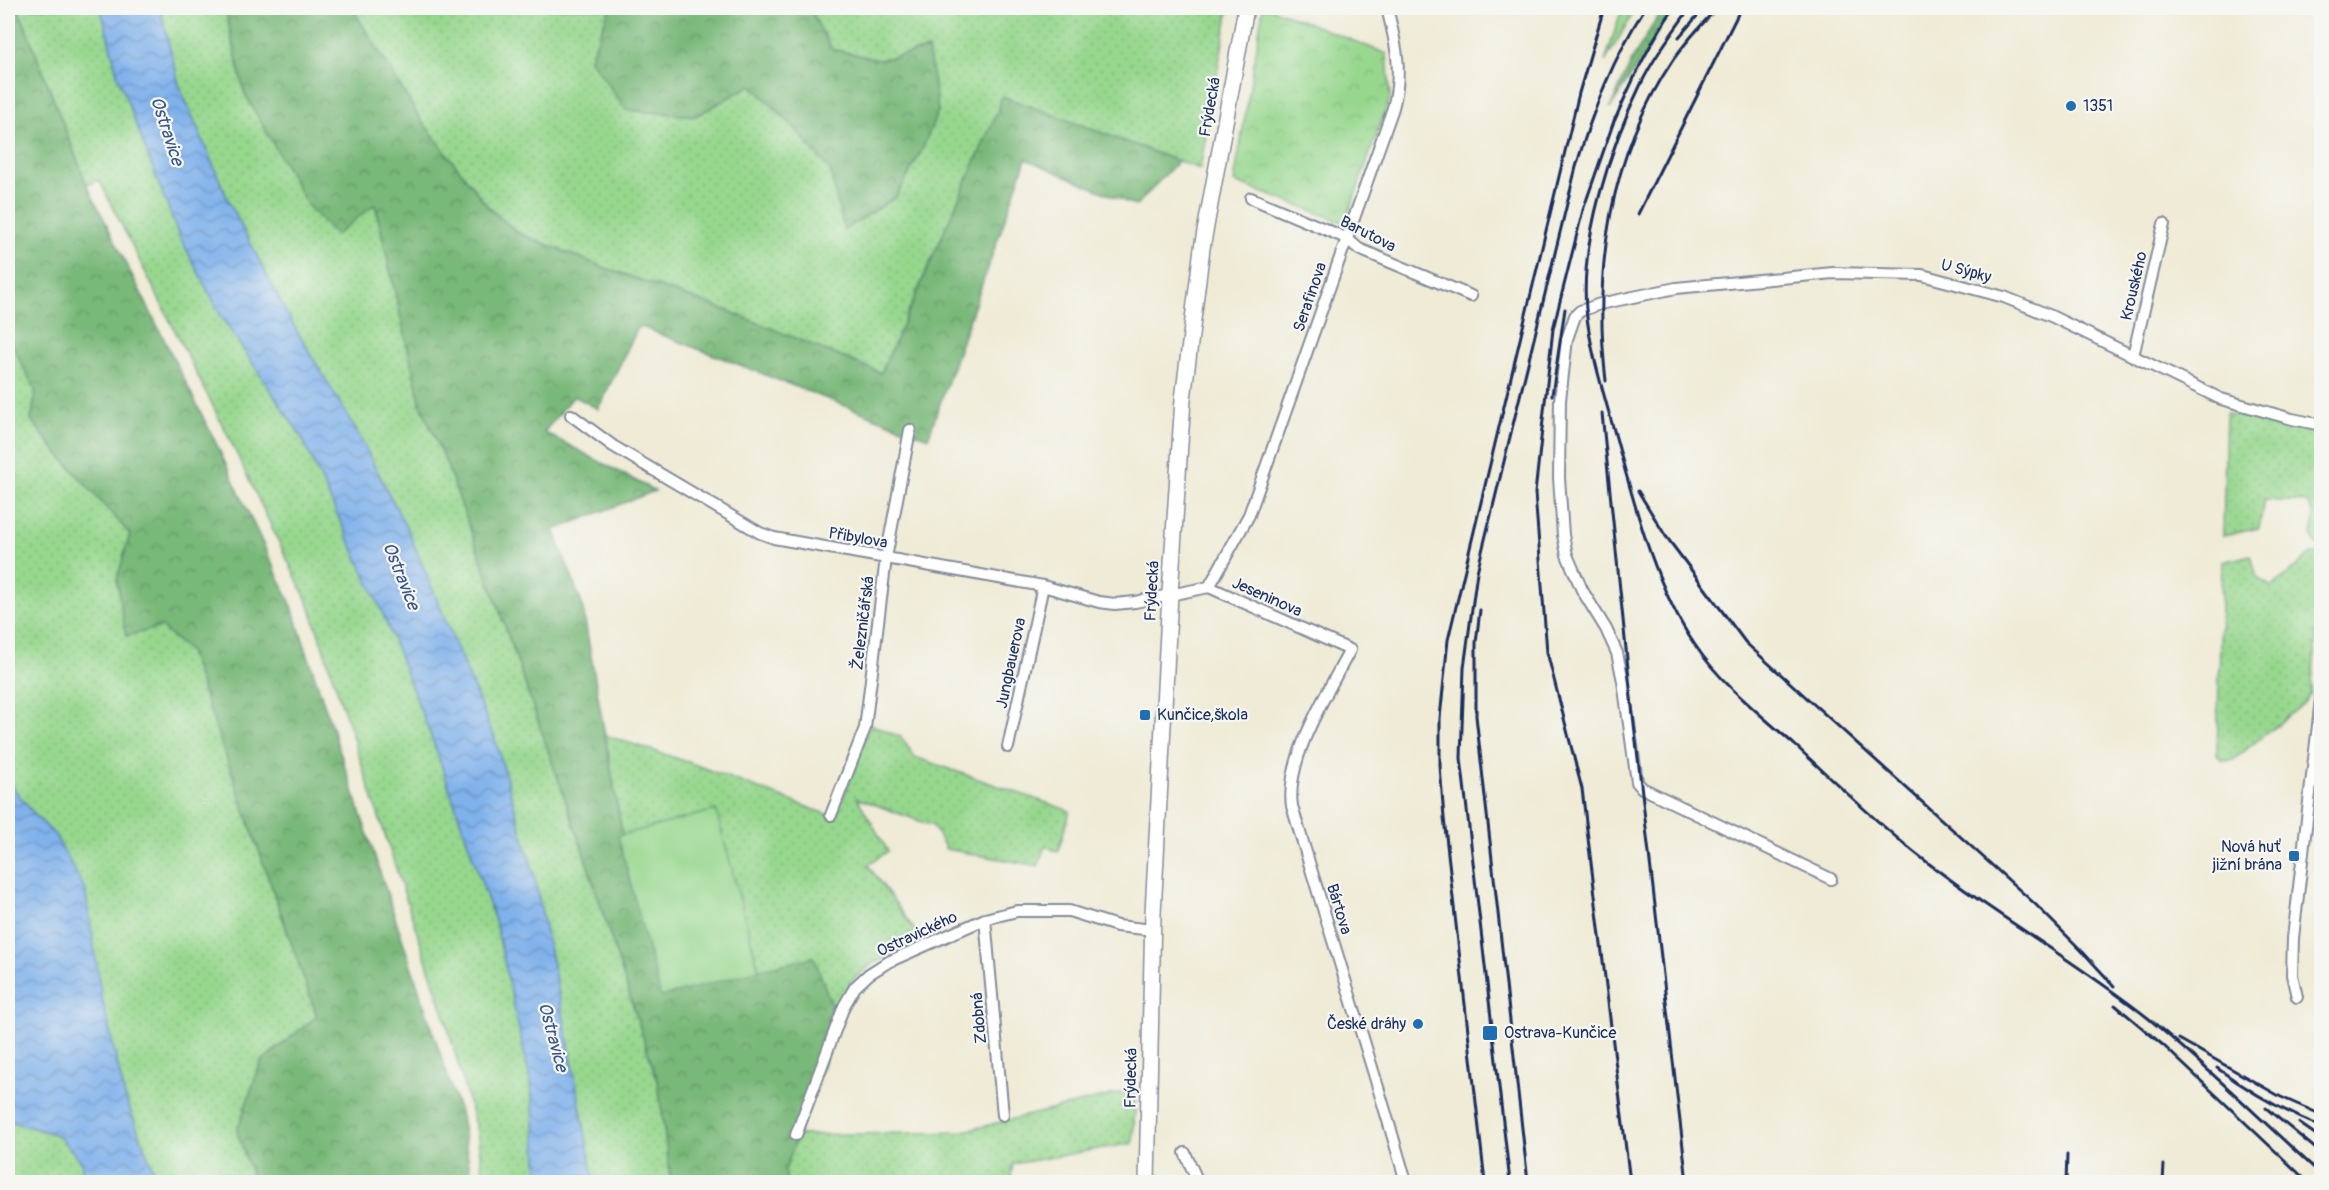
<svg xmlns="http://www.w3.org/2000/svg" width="2329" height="1190" font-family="Pangolin,sans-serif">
<defs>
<pattern id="grass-dots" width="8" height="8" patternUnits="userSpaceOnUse" patternTransform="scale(1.5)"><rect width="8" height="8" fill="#96d78d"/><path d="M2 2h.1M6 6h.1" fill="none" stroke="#81b97c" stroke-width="1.8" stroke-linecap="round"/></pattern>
<pattern id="forest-crowns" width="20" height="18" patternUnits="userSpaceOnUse" patternTransform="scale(1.5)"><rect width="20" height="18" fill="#78b878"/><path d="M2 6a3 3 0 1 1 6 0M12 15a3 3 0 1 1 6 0" fill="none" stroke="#629666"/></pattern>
<pattern id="park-crowns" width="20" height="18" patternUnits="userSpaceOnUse" patternTransform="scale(1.5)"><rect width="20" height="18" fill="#96d78d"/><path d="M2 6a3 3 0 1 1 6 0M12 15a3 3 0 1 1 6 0" fill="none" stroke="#81b97c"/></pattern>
<pattern id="water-waves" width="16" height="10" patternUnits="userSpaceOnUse" patternTransform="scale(1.5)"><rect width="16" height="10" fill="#7fb1eb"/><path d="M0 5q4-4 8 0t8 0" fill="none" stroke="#6790c2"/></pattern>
</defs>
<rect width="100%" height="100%" fill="#f6f6f2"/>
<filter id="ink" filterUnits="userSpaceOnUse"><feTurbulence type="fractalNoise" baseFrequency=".0167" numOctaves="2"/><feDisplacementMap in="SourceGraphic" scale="12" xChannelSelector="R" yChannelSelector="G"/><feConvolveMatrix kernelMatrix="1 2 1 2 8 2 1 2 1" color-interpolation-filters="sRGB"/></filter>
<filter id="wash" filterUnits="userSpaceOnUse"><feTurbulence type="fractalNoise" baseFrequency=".008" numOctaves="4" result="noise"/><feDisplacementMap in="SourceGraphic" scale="24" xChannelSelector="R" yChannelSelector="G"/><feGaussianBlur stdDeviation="1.35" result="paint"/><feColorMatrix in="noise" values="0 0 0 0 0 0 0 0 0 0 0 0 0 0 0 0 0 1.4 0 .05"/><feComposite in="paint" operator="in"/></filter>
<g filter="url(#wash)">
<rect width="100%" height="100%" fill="#efebd6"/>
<!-- grass -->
<path fill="url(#grass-dots)" stroke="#588376" stroke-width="1.5" d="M 18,8 L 101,8 L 118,77 L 177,231 L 221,316 L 301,436 L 381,609 L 434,744 L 496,924 L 531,1084 L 539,1182 L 484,1182 L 477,1132 L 443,1011 L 309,605 L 230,440 L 99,180 L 87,185 Z
M 160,8 L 225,8 L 244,92 L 336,234 L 375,204 L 421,405 L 447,465 L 496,600 L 581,845 L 658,1083 L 671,1182 L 594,1182 L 566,1029 L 534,875 L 496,742 L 409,533 L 357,432 L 288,316 L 228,200 L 179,85 Z
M 352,8 L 610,8 L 590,59 L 696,116 L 751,85 L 794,127 L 830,170 L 844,230 L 896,197 L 922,150 L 938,110 L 928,49 L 880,60 L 832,49 L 814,17 L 812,8 L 1229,8 L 1200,169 L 1002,96 L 997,113 L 881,373 L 731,312 L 603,267 L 518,233 L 488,207 L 421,120 Z
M 1622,8 L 1636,8 L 1605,62 Z
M 8,336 L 36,392 L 31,420 L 61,457 L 130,534 L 117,580 L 127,636 L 161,627 L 189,651 L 317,1016 L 261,1062 L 237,1131 L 254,1182 L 158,1182 L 125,1097 L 102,998 L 55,835 L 34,814 L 11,785 L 8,783 Z
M 2226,413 L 2321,433 L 2321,545 L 2316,545 L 2312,537 L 2314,516 L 2307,502 L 2264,500 L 2259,528 L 2223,536 Z
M 2311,554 L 2321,554 L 2321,586 L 2311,693 L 2302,705 L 2233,760 L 2222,761 L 2217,755 L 2222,562 L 2251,555 L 2257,578 L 2272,587 Z
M 870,724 L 901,737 L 915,757 L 1070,811 L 1058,852 L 1045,846 L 1038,866 L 946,849 L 933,826 L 857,798 L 888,851 L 868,865 L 924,943 L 873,963 L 850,983 L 838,1023 L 671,990 L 622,833 L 605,735 L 688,762 L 836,818 Z
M 1136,1089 L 1133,1143 L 1013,1164 L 1010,1182 L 787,1182 L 785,1170 L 796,1135 L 960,1132 Z
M 8,1121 L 58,1135 L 81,1161 L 84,1182 L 8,1182 Z"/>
<!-- forest -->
<path fill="url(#forest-crowns)" stroke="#4a746b" stroke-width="1.5" d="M 8,8 L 18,8 L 87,185 L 216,443 L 291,604 L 461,1116 L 472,1182 L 254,1182 L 237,1131 L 261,1062 L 317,1016 L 189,651 L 161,627 L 126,636 L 117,580 L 130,534 L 61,457 L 31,420 L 36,392 L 8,336 Z
M 225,8 L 352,8 L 421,120 L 488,207 L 518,233 L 603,267 L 731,312 L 881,373 L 997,113 L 1002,96 L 1178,161 L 1136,206 L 1026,159 L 928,438 L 639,326 L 598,409 L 574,396 L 544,432 L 655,491 L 554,530 L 582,604 L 622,833 L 670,990 L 814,957 L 838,1023 L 785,1170 L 787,1182 L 671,1182 L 658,1083 L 581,845 L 496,600 L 447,465 L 421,405 L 375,204 L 336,235 L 308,206 L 244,92 Z
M 610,8 L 812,8 L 814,17 L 832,49 L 880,60 L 928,49 L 938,111 L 922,150 L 896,197 L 844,230 L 830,170 L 794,127 L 751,85 L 696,116 L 626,110 L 590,59 Z
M 1663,8 L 1678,8 L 1662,24 L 1647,51 L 1610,108 L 1632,60 Z"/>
<!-- park -->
<path fill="url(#park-crowns)" stroke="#588376" stroke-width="1.5" d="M 1263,8 L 1271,8 L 1387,54 L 1390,98 L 1345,223 L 1234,182 Z"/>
<!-- pitch -->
<path fill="#96d78d" stroke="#588376" stroke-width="1.5" d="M 716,810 L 759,970 L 661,997 L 618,836 Z"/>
<!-- water -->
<path fill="url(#water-waves)" stroke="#4d70a4" stroke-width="1.5" d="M 101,8 L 160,8 L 179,85 L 228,200 L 288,316 L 357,432 L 409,533 L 496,742 L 534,875 L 566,1029 L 594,1182 L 539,1182 L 531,1084 L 496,924 L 434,744 L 381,609 L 301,436 L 221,316 L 177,231 L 118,77 Z
M 8,783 L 11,785 L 34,814 L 55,835 L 85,889 L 102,998 L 125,1097 L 158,1182 L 84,1182 L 81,1161 L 58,1135 L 8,1121 Z"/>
</g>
<g filter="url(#ink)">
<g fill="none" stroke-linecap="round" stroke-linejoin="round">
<defs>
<path id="minor" d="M 1251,198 L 1346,238 L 1359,249 L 1471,296
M 2133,356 L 2164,224
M 571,415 L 613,446 L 760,533 L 774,538 L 1043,586 L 1099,602 L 1115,604 L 1135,602 L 1209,587 L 1350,650 C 1328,692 1285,759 1292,806 C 1329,931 1370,1056 1406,1182
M 1209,587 L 1249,515 L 1393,108 C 1403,71 1396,44 1387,8
M 1008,747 L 1043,586
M 831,815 L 865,728 L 886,558 L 910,430
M 1831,879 L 1642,788 L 1637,782 L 1623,681 L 1617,653 L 1606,629 L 1582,590 L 1567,555 L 1563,535 L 1559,478 L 1560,400 L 1567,339 L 1575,316 L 1580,311 L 1600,304 L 1676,288 L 1833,273 L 1922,275 L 2004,297 L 2051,316 L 2221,399 L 2292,419 L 2322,425
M 985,919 L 1003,1115
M 2297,997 L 2292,975 L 2293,938 L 2322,691
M 796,1135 L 844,1006 L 855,987 L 869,974 L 888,962 L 985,919 L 1017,911 L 1069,911 L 1117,926 L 1153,930
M 1185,1153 L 1198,1182"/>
<path id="secondary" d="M 1147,1182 L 1153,913 L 1170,594 L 1183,399 L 1202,248 L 1246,8"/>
</defs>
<!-- minor casing -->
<use href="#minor" stroke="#858d9a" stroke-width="14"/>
<!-- secondary casing -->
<use href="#secondary" stroke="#858d9a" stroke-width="18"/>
<!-- minor -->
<use href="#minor" stroke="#fff" stroke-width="10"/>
<!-- secondary -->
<use href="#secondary" stroke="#fff" stroke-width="15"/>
<!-- tram -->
<path stroke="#1b2f5e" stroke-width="1.5" d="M 2322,870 L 2322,874"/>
<!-- rail -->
<path stroke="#1b2f5e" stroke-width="3" d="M 1690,8 C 1673,32 1654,57 1641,84 C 1611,145 1580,240 1586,309 C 1590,349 1602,388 1613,427 C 1633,498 1653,584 1695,645 C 1721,684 1761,715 1796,746 C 1835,782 1873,819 1914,852 C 1989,912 2073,959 2148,1018 C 2208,1067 2264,1123 2322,1175
M 1679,37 L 1704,8
M 1615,118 L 1583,210 L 1553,329 L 1535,493 L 1547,652 L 1582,789 L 1630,1182
M 1613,124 C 1631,84 1648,44 1674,8
M 1638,214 L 1741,8
M 1606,381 C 1593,269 1609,156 1673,60 C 1686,41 1702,24 1717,8
M 1552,395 L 1565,309
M 1602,413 L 1631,698 L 1687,1182
M 1638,491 L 1665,535 L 1746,643 L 2035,904 L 2081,950 L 2114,986
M 1480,610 L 1476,643 L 1476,716 L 1528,1182
M 2115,1005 L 2164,1046 L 2308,1182
M 2179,1039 L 2281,1097 L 2322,1115
M 2217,1068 C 2250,1092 2284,1112 2322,1127
M 2266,1108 L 2322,1154
M 2299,1123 L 2322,1139
M 1485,1182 L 1444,818 L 1440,766 L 1440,718 L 1448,640 L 1579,93 L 1604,8
M 1510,1182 L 1461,758 L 1464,668 L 1477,572 L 1576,167 C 1593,109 1613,59 1645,8
M 2066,1182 L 2067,1155
M 2163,1182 L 2164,1165"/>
</g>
</g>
<!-- markers -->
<g fill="#1f6fb2" stroke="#f6f6f2" stroke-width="2">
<circle cx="2071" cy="106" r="6"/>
<rect x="1139" y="709" width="12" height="12" rx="3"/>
<rect x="2288" y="850" width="12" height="12" rx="3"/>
<circle cx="1418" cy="1024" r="6"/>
<rect x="1482" y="1025" width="16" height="16" rx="3"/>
</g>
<g text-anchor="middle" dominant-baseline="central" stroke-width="4.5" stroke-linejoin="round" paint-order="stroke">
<!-- poi labels -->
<g font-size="16" fill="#1b2f5e" stroke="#f6f6f2" text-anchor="start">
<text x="2083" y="106">1351</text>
<text x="1157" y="715">Kunčice,škola</text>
<text x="2282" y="847" text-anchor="end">Nová huť<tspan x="2282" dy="18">jižní brána</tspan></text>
<text x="1406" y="1024" text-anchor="end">České dráhy</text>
<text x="1504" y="1033">Ostrava-Kunčice</text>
</g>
<!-- street labels -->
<g font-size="16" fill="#1b2f5e" stroke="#f6f6f2">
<text transform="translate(1210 107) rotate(-80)">Frýdecká</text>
<text transform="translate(1368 234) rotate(27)">Barutova</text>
<text transform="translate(1966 271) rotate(15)">U Sýpky</text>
<text transform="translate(2134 286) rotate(-77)">Krouského</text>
<text transform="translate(1310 297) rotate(-71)">Serafinova</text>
<text transform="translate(858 538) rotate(10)">Přibylova</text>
<text transform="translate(1152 591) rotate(-87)">Frýdecká</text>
<text transform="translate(1267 597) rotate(24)">Jeseninova</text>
<text transform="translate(863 623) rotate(-83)">Železničářská</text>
<text transform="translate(1011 663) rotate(-78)">Jungbauerova</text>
<text transform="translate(1339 909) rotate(73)">Bártova</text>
<text transform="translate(917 934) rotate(-25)">Ostravického</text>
<text transform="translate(979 1018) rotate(-95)">Zdobná</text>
<text transform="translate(1131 1078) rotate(-89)">Frýdecká</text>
</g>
<!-- water labels -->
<g font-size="18" font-style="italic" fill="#395688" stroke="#f6f6f2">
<text transform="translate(167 131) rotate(72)">Ostravice</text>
<text transform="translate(401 576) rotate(68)">Ostravice</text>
<text transform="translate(553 1037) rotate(75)">Ostravice</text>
</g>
</g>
<!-- margin -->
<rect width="2329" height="1190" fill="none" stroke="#f6f6f2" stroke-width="30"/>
</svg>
